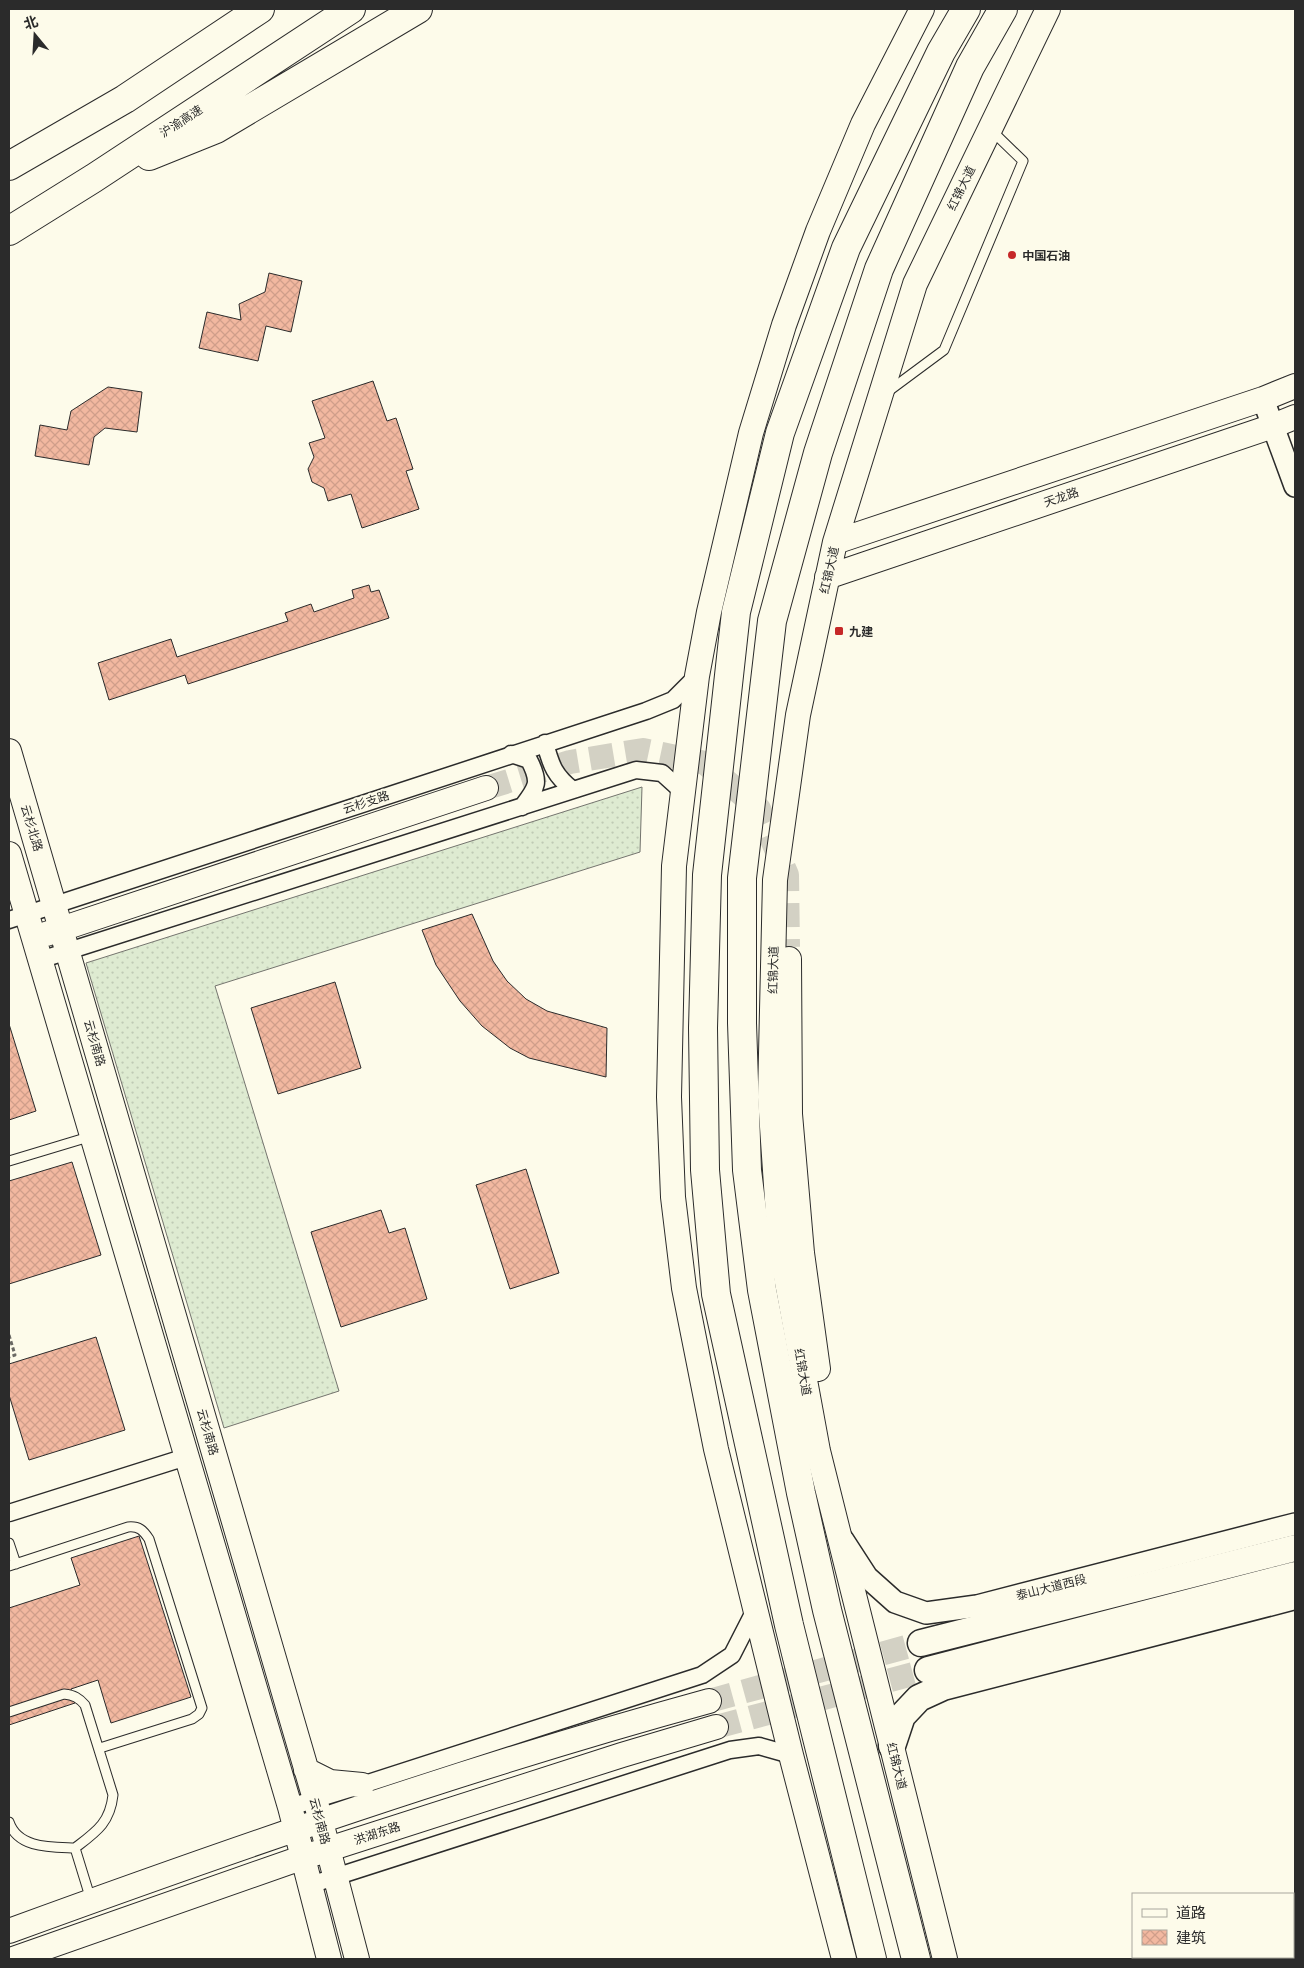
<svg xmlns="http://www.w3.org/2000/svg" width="1304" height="1968" font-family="'Open Sans','Noto Sans SC',sans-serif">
<defs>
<pattern id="grass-dots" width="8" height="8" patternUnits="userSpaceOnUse" patternTransform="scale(1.25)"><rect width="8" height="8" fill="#deebd1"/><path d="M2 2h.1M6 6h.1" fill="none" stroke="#bfcab4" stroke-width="1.8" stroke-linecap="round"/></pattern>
<pattern id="building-cross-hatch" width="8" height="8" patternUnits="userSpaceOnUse" patternTransform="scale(1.25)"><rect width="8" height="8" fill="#f2b8a0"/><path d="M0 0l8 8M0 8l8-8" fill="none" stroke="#d09e8a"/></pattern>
</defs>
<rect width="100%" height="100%" fill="#fdfbea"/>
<!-- grass -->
<path fill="url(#grass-dots)" stroke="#74746e" d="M 642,787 L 640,852 L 215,986 L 339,1391 L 224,1428 L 86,963 Z"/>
<!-- building -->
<path fill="url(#building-cross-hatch)" stroke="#2b2b2b" d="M 269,273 L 302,281 L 291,332 L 266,326 L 258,361 L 199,348 L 207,312 L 241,320 L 239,304 L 265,292 Z
M 373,381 L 387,421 L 396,418 L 413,469 L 406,471 L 419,509 L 362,528 L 351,494 L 328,501 L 324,488 L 312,482 L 308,469 L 314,457 L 309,443 L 325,438 L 312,401 Z
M 108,387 L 142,392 L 137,432 L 105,428 L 94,437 L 89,465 L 35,456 L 40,425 L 67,430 L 71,411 Z
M 369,585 L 371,592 L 379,590 L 389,618 L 188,684 L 185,675 L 109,700 L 98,663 L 171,639 L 177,657 L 288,621 L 285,613 L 311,604 L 314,612 L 354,598 L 352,590 Z
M 472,914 L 493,961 L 507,981 L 526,999 L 547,1011 L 607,1028 L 606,1077 L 529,1058 L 510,1048 L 482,1026 L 460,1001 L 436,965 L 422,930 Z
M 335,982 L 361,1068 L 278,1094 L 251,1008 Z
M 9,1024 L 36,1111 L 9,1120 Z
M 72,1162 L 101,1255 L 9,1284 L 9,1181 Z
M 526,1169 L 559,1273 L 510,1289 L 476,1185 Z
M 381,1210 L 389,1233 L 405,1228 L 427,1299 L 341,1327 L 311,1232 Z
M 96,1337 L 125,1430 L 29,1460 L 9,1395 L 9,1364 Z
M 139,1536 L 191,1697 L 111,1723 L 98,1680 L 71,1689 L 75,1703 L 9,1725 L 9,1608 L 80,1585 L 71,1558 Z"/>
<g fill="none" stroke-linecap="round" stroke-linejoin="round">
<!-- secondary-tunnel -->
<path stroke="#d3d1c4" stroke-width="24" stroke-dasharray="24 12" stroke-linecap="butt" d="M 486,788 L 570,762 L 643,750 L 705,763 L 759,809 L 787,875 L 788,947
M 709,1701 L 921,1643
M 716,1727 L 928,1670"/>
<defs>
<path id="service" d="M 886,393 L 944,350 L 1023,161 L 991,130
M 9,1161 L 92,1136
M 9,1543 L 16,1564
M 9,1566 L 128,1527 C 139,1526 143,1530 149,1539 L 202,1708 L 199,1714 L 192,1719 L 100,1748
M 9,1712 L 64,1694 C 74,1695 79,1698 85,1705 L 113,1795 C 110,1823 96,1832 75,1848 C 52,1847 18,1849 9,1822
M 75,1848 L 91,1900"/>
<path id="minor" d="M 545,743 C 551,766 555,776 573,790
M 511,754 L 529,760 C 541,783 537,787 522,807
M 9,920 L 646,711 L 673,700 L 697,676
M 40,960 L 636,770 L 662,773 L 683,792
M 9,1513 L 186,1457
M 290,1807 L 362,1785 L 702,1675 L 732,1655 L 755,1610
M 310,1885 L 730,1750 L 759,1746 L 791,1755"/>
<path id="tertiary" d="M 1263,399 L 1295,486
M 843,1540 L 867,1577 L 895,1602 L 926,1613 L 977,1606 L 1295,1524"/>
<path id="secondary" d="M 835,542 L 1263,399 L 1295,386
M 827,577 L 1273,426 L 1295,417
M 9,751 L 315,1799 L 357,1959
M 9,854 L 290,1807 L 329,1959
M 46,934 L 486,788
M 789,959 L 790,1114 L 802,1253 L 818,1369
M 306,1770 L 330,1782 L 362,1785
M 9,1931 C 239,1847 472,1766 709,1701
M 13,1959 L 304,1857 L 622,1755 L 716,1727
M 844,1959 L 791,1755 L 716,1449 L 684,1288 L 673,1197 L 669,1097 L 674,866 L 697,676 L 709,612 L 751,433 L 784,325 L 818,231 L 863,124 L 922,9
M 945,1959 L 818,1451 L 780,1244 L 770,1097 L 775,880 L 798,715 L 835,542 L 915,284 L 1048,9"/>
<path id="primary" d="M 921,1643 L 1295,1548
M 928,1670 L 1295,1575
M 892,1746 L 902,1716 L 919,1698 L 943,1687 L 1295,1596"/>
<path id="trunk" d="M 872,1959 L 789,1625 L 716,1294 L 705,1170 L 703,1028 L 707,875 L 736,612 L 780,433 L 846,248 L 941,52 L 966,9
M 916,1959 L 827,1610 L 801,1493 L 762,1290 L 747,1170 L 742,1023 L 742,878 L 772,621 L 818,453 L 879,269 L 970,67 L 1003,9"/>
<path id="motorway" d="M 149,156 L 216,129 L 418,9
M 9,166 L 125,99 L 260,9
M 9,231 L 94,178 L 351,9"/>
</defs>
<!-- service casing -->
<use href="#service" stroke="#2b2b2b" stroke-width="11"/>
<!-- minor casing -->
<use href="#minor" stroke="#2b2b2b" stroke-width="19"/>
<!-- tertiary casing -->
<use href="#tertiary" stroke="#2b2b2b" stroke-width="24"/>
<!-- secondary casing -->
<use href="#secondary" stroke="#2b2b2b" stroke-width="26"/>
<!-- primary casing -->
<use href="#primary" stroke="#2b2b2b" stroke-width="29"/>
<!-- trunk casing -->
<use href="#trunk" stroke="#2b2b2b" stroke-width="30"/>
<!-- motorway casing -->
<use href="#motorway" stroke="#2b2b2b" stroke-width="30"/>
<!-- path -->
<path stroke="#6a6964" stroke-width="3" stroke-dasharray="4 2.5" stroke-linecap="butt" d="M 9,1335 L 15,1355 L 9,1357"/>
<!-- service -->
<use href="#service" stroke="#fdfbea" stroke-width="9"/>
<!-- minor -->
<use href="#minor" stroke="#fdfbea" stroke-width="16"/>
<!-- tertiary -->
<use href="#tertiary" stroke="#fdfbea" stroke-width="21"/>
<!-- secondary -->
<use href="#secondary" stroke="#fdfbea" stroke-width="24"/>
<!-- primary -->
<use href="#primary" stroke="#fdfbea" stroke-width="26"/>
<!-- trunk -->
<use href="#trunk" stroke="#fdfbea" stroke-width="28"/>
<!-- motorway -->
<use href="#motorway" stroke="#fdfbea" stroke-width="28"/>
</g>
<!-- markers -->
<g fill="#c62828" stroke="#fdfbea" stroke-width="2">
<circle cx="1012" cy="255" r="5"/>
<rect x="834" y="626" width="10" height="10" rx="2.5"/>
</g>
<g text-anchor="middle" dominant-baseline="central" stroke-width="4" stroke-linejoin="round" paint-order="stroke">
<!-- street labels -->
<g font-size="12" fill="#2b2b2b" stroke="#fdfbea">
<text transform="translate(181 121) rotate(-33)">沪渝高速</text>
<text transform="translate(961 188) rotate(-64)">红锦大道</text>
<text transform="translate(1061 497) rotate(-19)">天龙路</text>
<text transform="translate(829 570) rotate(-77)">红锦大道</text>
<text transform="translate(366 802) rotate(-18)">云杉支路</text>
<text transform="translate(32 828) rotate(73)">云杉北路</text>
<text transform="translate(773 970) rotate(-89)">红锦大道</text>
<text transform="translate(95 1043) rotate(74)">云杉南路</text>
<text transform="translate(803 1372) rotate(80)">红锦大道</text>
<text transform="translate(208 1432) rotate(74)">云杉南路</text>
<text transform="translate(1051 1587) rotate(-14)">泰山大道西段</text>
<text transform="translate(897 1766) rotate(76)">红锦大道</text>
<text transform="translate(320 1821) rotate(75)">云杉南路</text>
<text transform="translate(377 1833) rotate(-18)">洪湖东路</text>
</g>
<!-- poi labels -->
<g font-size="12" font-weight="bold" fill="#2b2b2b" stroke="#fdfbea" text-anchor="start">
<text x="1022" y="255">中国石油</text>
<text x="849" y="631">九建</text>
</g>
</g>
<!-- border -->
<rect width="1304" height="1968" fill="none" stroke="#2b2b2b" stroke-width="20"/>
<!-- legend -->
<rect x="1132" y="1893" width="162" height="65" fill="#fdfbea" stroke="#a9a89e"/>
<rect x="1142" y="1909" width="25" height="8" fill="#fdfbea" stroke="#a9a89e"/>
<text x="1176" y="1918" font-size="15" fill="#2b2b2b">道路</text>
<rect x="1142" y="1930" width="25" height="15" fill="url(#building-cross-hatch)" stroke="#a9a89e"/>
<text x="1176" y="1943" font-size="15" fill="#2b2b2b">建筑</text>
<!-- north arrow -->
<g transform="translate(35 35) rotate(342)" stroke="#fdfbea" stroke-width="4" paint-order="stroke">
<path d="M0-4L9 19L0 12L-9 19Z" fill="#2b2b2b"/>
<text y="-8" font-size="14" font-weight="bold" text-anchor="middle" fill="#2b2b2b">北</text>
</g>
</svg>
